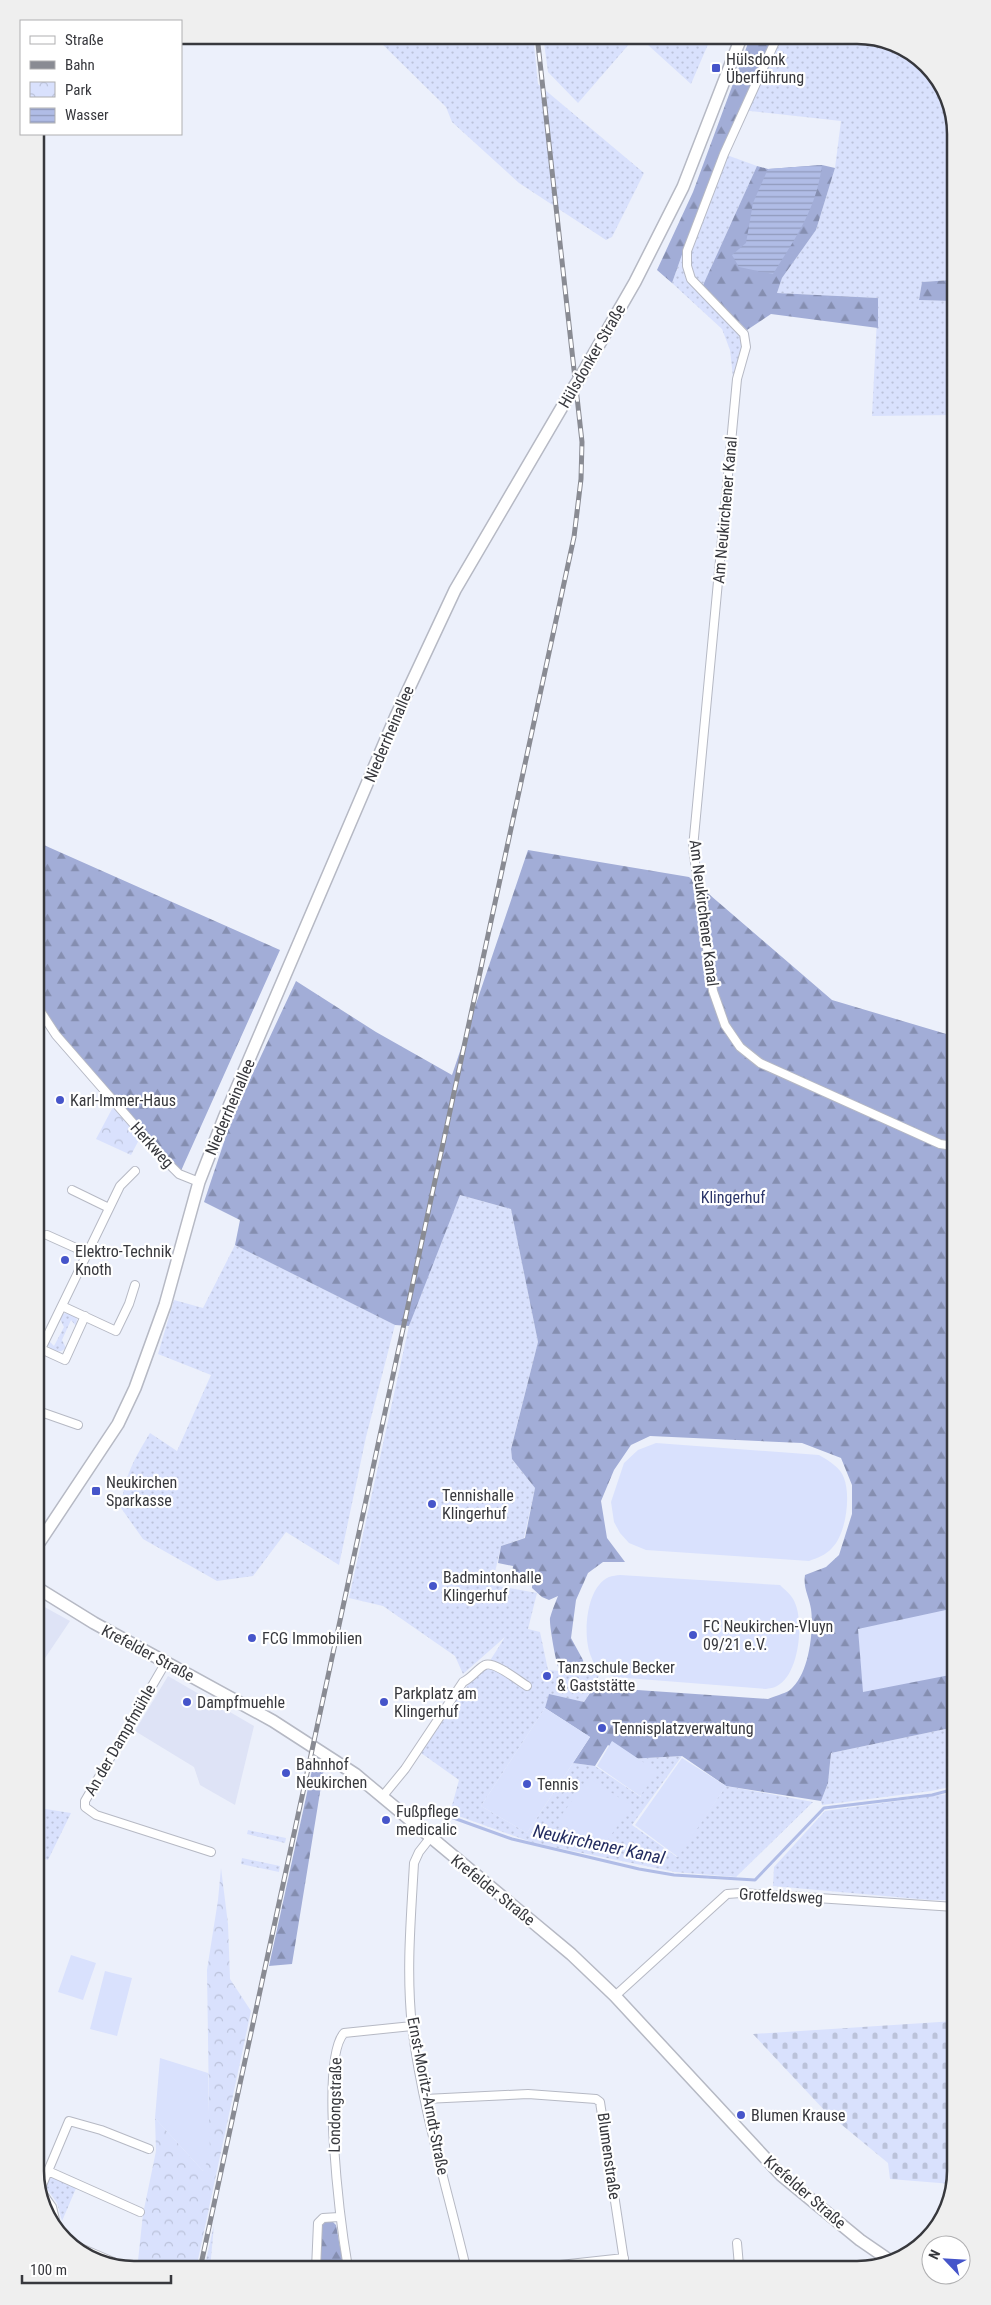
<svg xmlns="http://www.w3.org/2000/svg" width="991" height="2305" font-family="'Roboto Condensed',sans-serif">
<defs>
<pattern id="grass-dots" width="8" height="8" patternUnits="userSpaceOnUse" patternTransform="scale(1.25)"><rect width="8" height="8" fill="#d9e1fd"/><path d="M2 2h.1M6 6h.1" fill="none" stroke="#bbc2da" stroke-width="1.8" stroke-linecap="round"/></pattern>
<pattern id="forest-firs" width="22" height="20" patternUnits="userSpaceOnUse" patternTransform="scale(1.25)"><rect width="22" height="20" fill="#a2add7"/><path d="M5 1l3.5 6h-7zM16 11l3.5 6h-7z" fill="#858eb0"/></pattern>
<pattern id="cemetery-stones" width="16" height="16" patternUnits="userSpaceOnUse" patternTransform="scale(1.25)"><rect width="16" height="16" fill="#d9e1fd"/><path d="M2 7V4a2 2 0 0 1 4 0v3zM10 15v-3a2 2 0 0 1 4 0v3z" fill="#bbc2da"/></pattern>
<pattern id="park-crowns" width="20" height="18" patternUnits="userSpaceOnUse" patternTransform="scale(1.25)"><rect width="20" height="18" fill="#d9e1fd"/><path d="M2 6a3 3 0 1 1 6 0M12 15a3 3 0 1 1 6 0" fill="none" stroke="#bbc2da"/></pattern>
<pattern id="water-rules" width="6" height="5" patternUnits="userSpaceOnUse" patternTransform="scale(1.25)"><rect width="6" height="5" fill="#b0bce6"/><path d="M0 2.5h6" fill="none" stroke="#909abc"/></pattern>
</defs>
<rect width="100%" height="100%" fill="#ecf0fb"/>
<!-- built -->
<path fill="#dee3f6" d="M 39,1604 L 70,1621 L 39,1667 Z
M 168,1676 L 254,1726 L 235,1805 L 200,1785 L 194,1767 L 135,1731 Z"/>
<!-- grass -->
<path fill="url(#grass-dots)" d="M 373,35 L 533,35 L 538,84 L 644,173 L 612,237 L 606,240 L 519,183 L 452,122 L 446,107 Z
M 543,35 L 637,35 L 578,103 L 548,72 Z
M 637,35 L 712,35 L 691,84 Z
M 777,35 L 864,35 L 917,56 L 951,103 L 950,280 L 922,282 L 919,300 L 951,301 L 952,415 L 872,416 L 878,298 L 777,293 L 782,278 L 816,230 L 835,168 L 841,121 L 741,110 Z
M 724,154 L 757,166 L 699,294 L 739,322 L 747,330 L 733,377 L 730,350 L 722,329 L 672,283 L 684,249 Z
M 460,1195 L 511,1209 L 538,1342 L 511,1448 L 512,1459 L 535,1488 L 524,1538 L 501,1546 L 492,1585 L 537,1593 L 528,1629 L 540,1632 L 548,1670 L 584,1673 L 586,1663 L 599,1676 L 584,1702 L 549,1695 L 545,1708 L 481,1806 L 527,1833 L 573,1763 L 595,1766 L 641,1797 L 628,1759 L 682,1756 L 632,1825 L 677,1857 L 726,1786 L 813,1802 L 736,1877 L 675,1872 L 534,1843 L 450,1813 L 459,1780 L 421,1753 L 465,1688 L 486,1667 L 505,1637 L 463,1674 L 455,1656 L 383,1606 L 349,1598 L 409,1326 L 434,1254 Z
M 235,1245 L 395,1325 L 366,1437 L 339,1565 L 286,1532 L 253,1576 L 217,1581 L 143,1539 L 121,1508 C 125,1475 133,1461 150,1433 L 177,1451 L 211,1375 L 158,1354 L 174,1300 L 203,1308 Z
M 65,1313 L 74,1315 L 77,1319 L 76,1326 L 71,1320 L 62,1340 L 66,1348 C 59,1354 52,1352 47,1344 L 48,1340 L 54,1346 L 64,1327 L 59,1317 Z
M 955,1727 L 955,1786 L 931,1791 L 822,1805 L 821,1801 L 828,1783 L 831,1753 Z
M 955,1793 L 955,1900 L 930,1900 L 773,1886 L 774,1867 L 825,1811 Z
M 39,1808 L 71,1813 L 48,1860 L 39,1857 Z
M 248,1830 L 286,1838 L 285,1843 L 247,1834 Z
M 242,1858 L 280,1866 L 279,1872 L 241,1864 Z
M 52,2175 L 77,2186 L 62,2221 L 57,2203 L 45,2186 L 49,2176 Z
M 214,2225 L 210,2269 L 204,2269 Z"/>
<!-- forest -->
<path fill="url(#forest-firs)" d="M 751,35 L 776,35 L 684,249 L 672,283 L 657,270 L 693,192 Z
M 822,165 L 835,168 L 816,230 L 782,278 L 777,293 L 878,298 L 878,328 L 771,314 L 747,330 L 739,322 L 699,294 L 757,166 L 768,169 Z
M 951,280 L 951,301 L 919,300 L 922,282 Z
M 37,842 L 280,950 L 180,1173 L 59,1032 L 37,998 Z
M 528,850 L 689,877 L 832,1000 L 953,1036 L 955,1727 L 831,1753 L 828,1783 L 821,1801 L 726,1786 L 682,1756 L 628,1759 L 608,1745 L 595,1766 L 573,1763 L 590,1737 L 545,1708 L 549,1694 L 584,1702 L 594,1687 L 768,1699 C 774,1696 784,1694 790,1690 C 809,1675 814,1631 811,1609 C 809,1596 803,1588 805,1575 L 826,1567 L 839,1555 L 852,1514 L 852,1485 L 841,1458 L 802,1443 L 650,1436 L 631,1445 L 614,1470 L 601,1501 L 607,1538 L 625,1562 L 603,1562 L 588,1573 L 576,1600 L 571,1638 L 583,1660 L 585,1673 L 559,1669 C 556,1664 549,1624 550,1618 C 552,1611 555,1603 558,1596 L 549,1600 L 542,1597 L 532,1588 L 532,1583 L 527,1577 L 512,1574 L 513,1566 L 498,1563 L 501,1546 L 525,1538 L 535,1488 L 512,1459 L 511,1449 L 538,1342 L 511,1209 L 460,1195 L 409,1326 L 395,1325 L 235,1245 L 240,1220 L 204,1202 L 232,1118 L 296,981 L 376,1032 L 452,1075 Z
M 314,1761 L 324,1768 L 292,1964 L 269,1966 Z
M 325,2222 L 333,2222 L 336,2225 L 344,2268 L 320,2269 L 321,2225 Z"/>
<!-- cemetery -->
<path fill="url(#cemetery-stones)" d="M 949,1912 L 955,1913 L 956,2171 L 952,2184 L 890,2179 L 888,2163 L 825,2111 L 753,2034 L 955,2021 Z"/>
<!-- park -->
<path fill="url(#park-crowns)" d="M 113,1107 L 141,1136 L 131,1155 L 96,1139 Z
M 221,1868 L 228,1924 L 230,1979 L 251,2011 L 196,2269 L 137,2270 L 143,2214 L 156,2151 L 155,2118 L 203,2171 L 209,2106 L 207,1970 L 218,1900 Z"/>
<!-- garden -->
<path fill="#d9e1fd" d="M 656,1443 L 819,1455 C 829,1461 840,1467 844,1478 C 851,1496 846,1534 832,1548 C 826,1555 817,1558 809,1561 L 646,1550 L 629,1543 L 620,1533 L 614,1522 L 611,1502 L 624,1463 L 638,1450 Z
M 620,1575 L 780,1585 C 785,1590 793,1596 795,1603 C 804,1623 799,1675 777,1686 C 774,1688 769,1688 766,1689 L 614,1677 L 596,1668 C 593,1661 589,1653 588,1646 C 584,1626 588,1586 609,1577 C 612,1576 617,1575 620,1575 Z
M 955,1608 L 955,1674 L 863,1692 L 858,1629 Z
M 545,1708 L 590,1737 L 527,1833 L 481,1806 Z
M 612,1741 L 658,1772 L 640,1796 L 597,1766 Z
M 682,1758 L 726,1786 L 678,1857 L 635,1825 Z
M 589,1778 L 632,1806 L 601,1849 L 557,1821 Z
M 71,1955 L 96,1963 L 83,2000 L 58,1992 Z
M 105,1971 L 132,1978 L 117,2036 L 90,2029 Z
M 160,2058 L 208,2073 L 210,2155 L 203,2171 L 155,2118 Z"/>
<!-- water -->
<path fill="url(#water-rules)" d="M 822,165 C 816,210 796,237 773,274 L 739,267 L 732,255 L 746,243 L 753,203 L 768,169 Z"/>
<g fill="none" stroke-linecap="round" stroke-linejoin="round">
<!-- stream -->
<path stroke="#b0bce6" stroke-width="3" d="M 448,1816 L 512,1839 L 639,1869 L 674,1875 L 755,1880 L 824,1808 L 932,1795 L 955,1789"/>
<defs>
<path id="minor" d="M 778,35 L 724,154 L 687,251 L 687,266 L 691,279 L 744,334 L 746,347 L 737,379 L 693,848 L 713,991 L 725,1025 L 740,1047 L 760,1063 L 940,1144 L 953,1146
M 37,1006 L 56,1035 L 166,1161 L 179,1174 L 199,1182
M 72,1190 L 109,1208
M 47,1235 L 87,1253
M 62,1306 L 116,1331 L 129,1304 L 135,1285
M 41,1349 L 65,1360 L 85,1316
M 38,1355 L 120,1186 L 135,1171
M 38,1411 L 78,1425
M 166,1662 L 85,1801 L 85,1807 L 96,1815 L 211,1852
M 382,1797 L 405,1769 L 463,1682 C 472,1678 477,1669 485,1665 C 494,1661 519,1681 527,1686
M 430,1838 L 419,1852 L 414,1863 C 411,1917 406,1972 412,2026 C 422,2107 447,2188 466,2268
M 615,1996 L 727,1894 L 741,1893 L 955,1907
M 425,2099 L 528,2094 L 596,2099 L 600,2102 L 625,2267
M 48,2171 L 140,2212
M 56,2224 L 52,2207 L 40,2190 L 69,2121 L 101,2130 L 149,2149
M 69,2243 L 132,2270
M 737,2243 L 739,2266
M 542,2267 L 624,2258
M 348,2268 C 341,2227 319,2061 344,2033 L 412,2026
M 316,2269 L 318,2223 L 323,2218 L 339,2217"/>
<path id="secondary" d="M 581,376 L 635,282 L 683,187 L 742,35
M 39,1543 L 118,1424 L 135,1388 L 165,1305 L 199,1182 L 224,1118 L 396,716 L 455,590 L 572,390
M 39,1589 L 94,1623 L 273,1721 L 355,1774 L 571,1954 L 615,1996 L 781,2175 L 860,2240 L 892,2262"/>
</defs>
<!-- minor casing -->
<use href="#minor" stroke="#b6b9c4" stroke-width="10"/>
<!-- secondary casing -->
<use href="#secondary" stroke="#b6b9c4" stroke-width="14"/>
<!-- minor -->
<use href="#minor" stroke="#fff" stroke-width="8"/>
<!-- secondary -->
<use href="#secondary" stroke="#fff" stroke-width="11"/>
<defs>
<path id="rail" d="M 200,2269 L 574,537 L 581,479 L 582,442 L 537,35"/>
</defs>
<!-- rail casing -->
<use href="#rail" stroke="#898b93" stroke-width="5"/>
<!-- rail -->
<use href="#rail" stroke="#fff" stroke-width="3" stroke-dasharray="9" stroke-linecap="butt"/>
<defs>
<path id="secondary-bridge" d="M 572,390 L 581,376"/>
</defs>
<!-- secondary-bridge casing -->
<use href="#secondary-bridge" stroke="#b6b9c4" stroke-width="14" stroke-linecap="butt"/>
<!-- secondary-bridge -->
<use href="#secondary-bridge" stroke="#fff" stroke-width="11"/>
</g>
<!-- markers -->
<g fill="#4655ca" stroke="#fff" stroke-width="2">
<rect x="711" y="63" width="10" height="10" rx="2.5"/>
<circle cx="60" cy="1100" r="5"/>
<circle cx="65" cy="1260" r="5"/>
<rect x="91" y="1486" width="10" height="10" rx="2.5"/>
<circle cx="432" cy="1504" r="5"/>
<circle cx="433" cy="1586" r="5"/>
<circle cx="693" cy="1635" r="5"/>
<circle cx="252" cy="1638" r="5"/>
<circle cx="547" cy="1676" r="5"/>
<circle cx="187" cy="1702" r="5"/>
<circle cx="384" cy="1702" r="5"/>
<circle cx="602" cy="1728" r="5"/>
<circle cx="286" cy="1773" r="5"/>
<circle cx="527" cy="1784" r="5"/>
<circle cx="386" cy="1820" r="5"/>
<circle cx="741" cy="2115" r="5"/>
</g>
<g text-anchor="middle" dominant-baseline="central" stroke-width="4.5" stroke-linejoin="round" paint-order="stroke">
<!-- poi labels -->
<g font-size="16" fill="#37383d" stroke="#fff" text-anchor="start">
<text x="726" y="59">Hülsdonk<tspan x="726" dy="18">Überführung</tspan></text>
<text x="70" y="1100">Karl-Immer-Haus</text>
<text x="75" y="1251">Elektro-Technik<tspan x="75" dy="18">Knoth</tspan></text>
<text x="106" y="1482">Neukirchen<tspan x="106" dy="18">Sparkasse</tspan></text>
<text x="442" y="1495">Tennishalle<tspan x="442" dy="18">Klingerhuf</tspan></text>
<text x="443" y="1577">Badmintonhalle<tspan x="443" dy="18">Klingerhuf</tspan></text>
<text x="703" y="1626">FC Neukirchen-Vluyn<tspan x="703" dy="18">09/21 e.V.</tspan></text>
<text x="262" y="1638">FCG Immobilien</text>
<text x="557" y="1667">Tanzschule Becker<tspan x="557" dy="18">&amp; Gaststätte</tspan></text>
<text x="394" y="1693">Parkplatz am<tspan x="394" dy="18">Klingerhuf</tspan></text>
<text x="197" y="1702">Dampfmuehle</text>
<text x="612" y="1728">Tennisplatzverwaltung</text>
<text x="296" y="1764">Bahnhof<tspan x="296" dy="18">Neukirchen</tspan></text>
<text x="537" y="1784">Tennis</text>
<text x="396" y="1811">Fußpflege<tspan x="396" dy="18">medicalic</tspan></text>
<text x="751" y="2115">Blumen Krause</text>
</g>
<!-- street labels -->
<g font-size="16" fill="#37383d" stroke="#fff">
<text transform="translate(592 356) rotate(-60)">Hülsdonker Straße</text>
<text transform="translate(725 510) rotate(-85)">Am Neukirchener Kanal</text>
<text transform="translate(389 734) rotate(-67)">Niederrheinallee</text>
<text transform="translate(704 913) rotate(83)">Am Neukirchener Kanal</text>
<text transform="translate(230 1107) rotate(-67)">Niederrheinallee</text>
<text transform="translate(152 1145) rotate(48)">Herkweg</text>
<text transform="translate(148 1653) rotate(28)">Krefelder Straße</text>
<text transform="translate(120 1740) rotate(-60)">An der Dampfmühle</text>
<text transform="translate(493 1890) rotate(39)">Krefelder Straße</text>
<text transform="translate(781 1896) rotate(3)">Grotfeldsweg</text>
<text transform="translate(428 2096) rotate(79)">Ernst-Moritz-Arndt-Straße</text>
<text transform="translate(335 2105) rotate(-89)">Londongstraße</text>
<text transform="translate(609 2156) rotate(82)">Blumenstraße</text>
<text transform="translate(805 2192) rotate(41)">Krefelder Straße</text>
</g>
<!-- park labels -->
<g font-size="16" fill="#2b3569" stroke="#fff">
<text x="733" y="1197">Klingerhuf</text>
</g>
<!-- water labels -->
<g font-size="18" font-style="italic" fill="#232c60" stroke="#fff">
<text transform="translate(599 1844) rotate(12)">Neukirchener Kanal</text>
</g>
</g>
<!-- crop -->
<path d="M0 0H991V2305H0ZM134 44H857A90 90 0 0 1 947 134V2171A90 90 0 0 1 857 2261H134A90 90 0 0 1 44 2171V134A90 90 0 0 1 134 44Z" fill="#efefef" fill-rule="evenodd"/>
<path fill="none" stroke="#37383d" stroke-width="2.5" d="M134 44H857A90 90 0 0 1 947 134V2171A90 90 0 0 1 857 2261H134A90 90 0 0 1 44 2171V134A90 90 0 0 1 134 44Z"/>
<!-- legend -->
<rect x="20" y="20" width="162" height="115" fill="#ffffff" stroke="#afafb1"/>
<rect x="30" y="36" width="25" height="8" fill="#ffffff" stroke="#afafb1"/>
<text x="65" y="45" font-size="15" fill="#37383d">Straße</text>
<rect x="30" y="61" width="25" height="8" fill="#898b93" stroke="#afafb1"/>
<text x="65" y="70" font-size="15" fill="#37383d">Bahn</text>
<rect x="30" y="82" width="25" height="15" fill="url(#park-crowns)" stroke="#afafb1"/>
<text x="65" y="95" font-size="15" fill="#37383d">Park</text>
<rect x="30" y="108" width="25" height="15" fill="url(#water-rules)" stroke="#afafb1"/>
<text x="65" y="120" font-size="15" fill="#37383d">Wasser</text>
<!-- north arrow -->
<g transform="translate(946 2260) rotate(295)"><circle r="24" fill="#ffffff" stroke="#afafb1"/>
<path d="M0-4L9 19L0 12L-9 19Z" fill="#4655ca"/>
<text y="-8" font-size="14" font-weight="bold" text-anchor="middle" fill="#37383d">N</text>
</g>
<!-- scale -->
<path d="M22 2275v8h149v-8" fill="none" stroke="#37383d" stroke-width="2.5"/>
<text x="30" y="2275" font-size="15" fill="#37383d" stroke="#ffffff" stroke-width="4" paint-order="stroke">100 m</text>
</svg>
